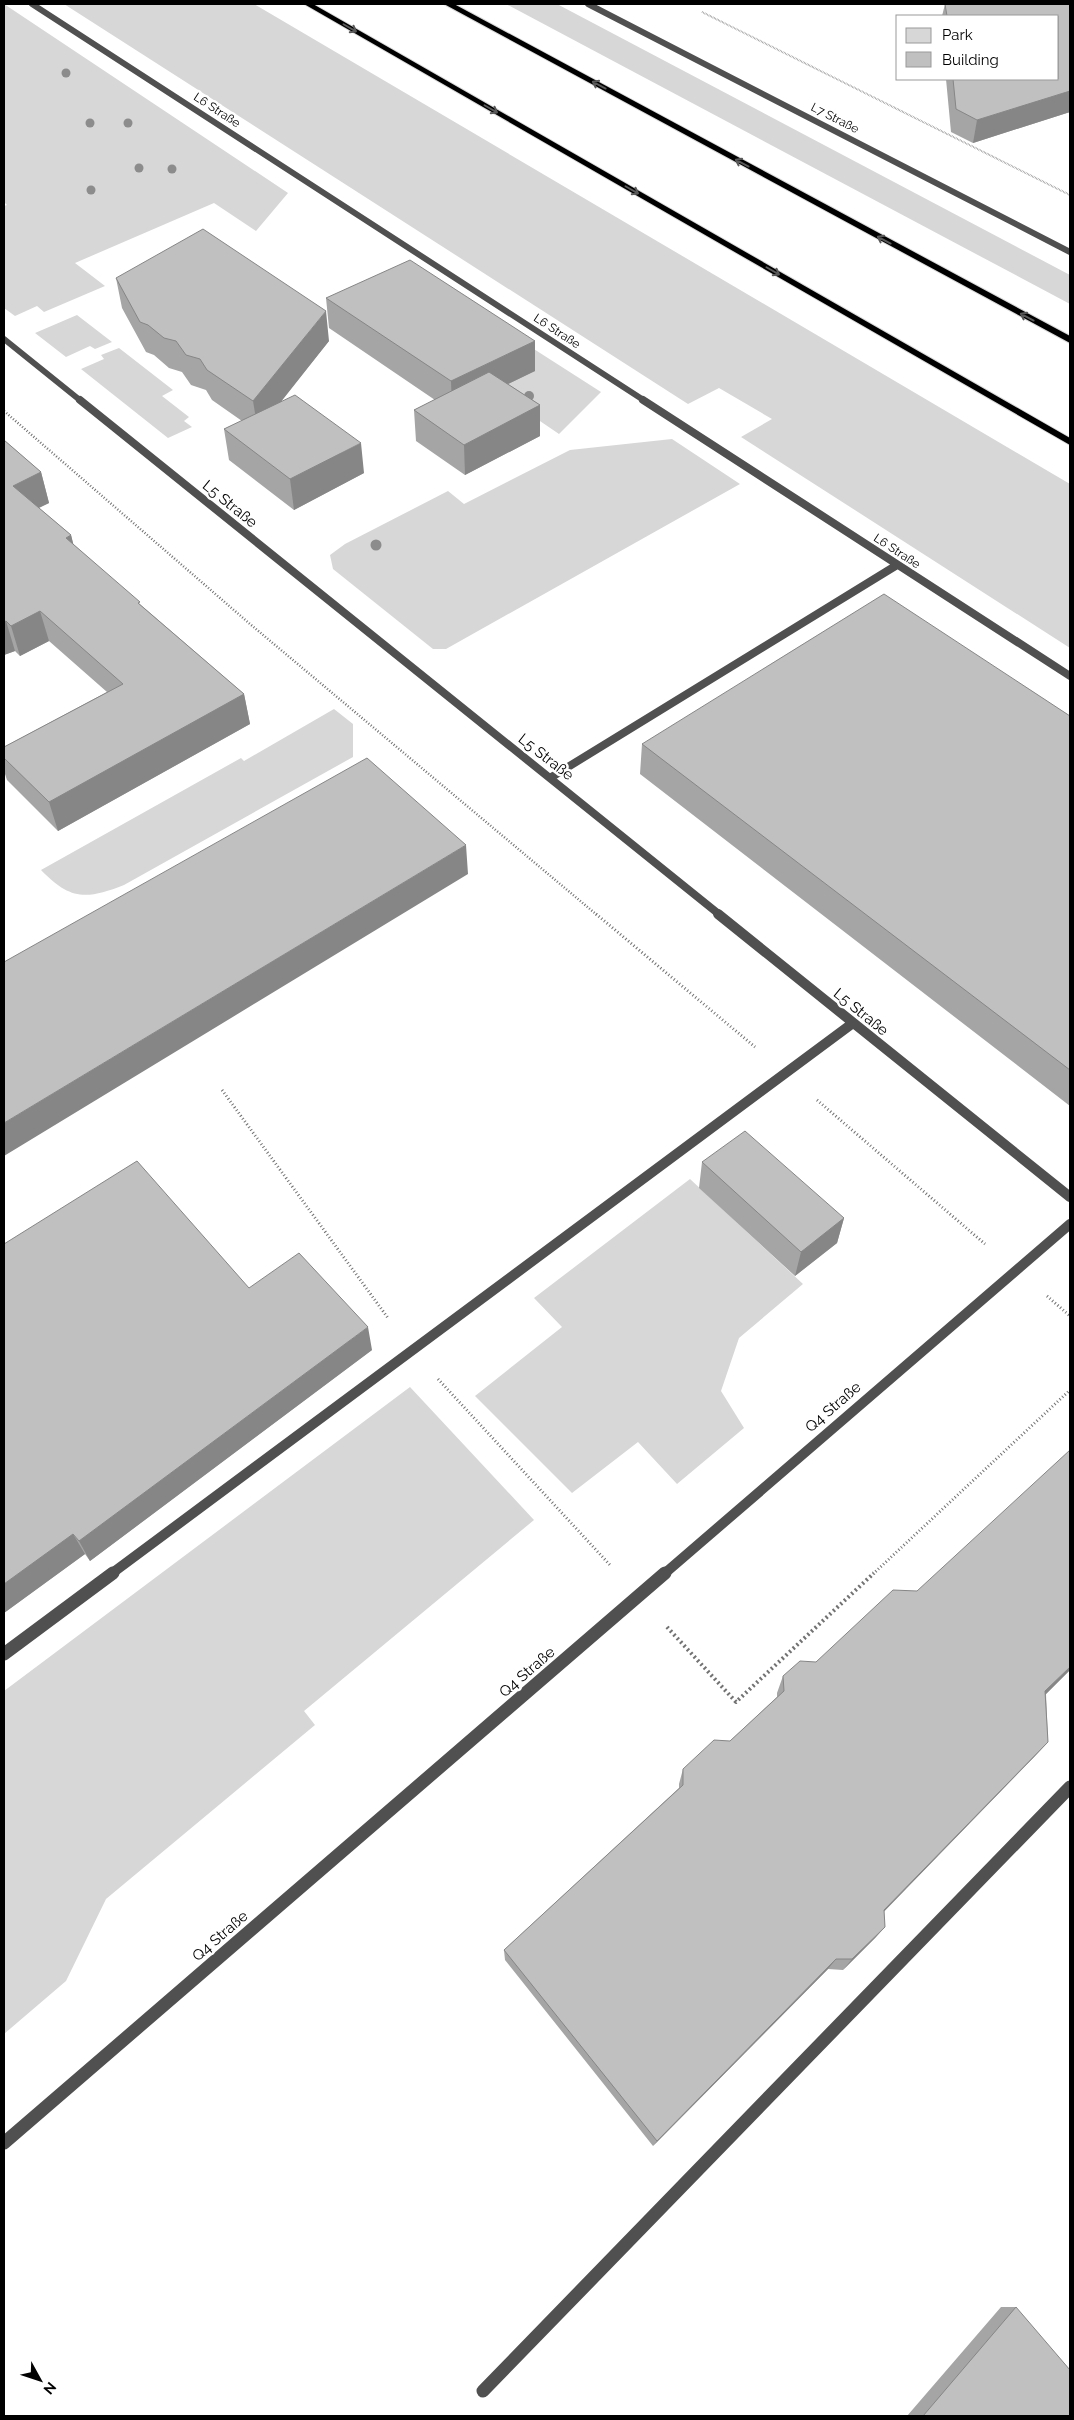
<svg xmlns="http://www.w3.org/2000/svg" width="1074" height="2420" font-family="Raleway,sans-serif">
<rect width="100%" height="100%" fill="#fff"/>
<!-- green -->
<path fill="#d7d7d7" d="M 4,4 L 288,193 L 256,231 L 214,203 L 75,263 L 105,286 L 44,312 L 37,306 L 15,316 L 4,308 L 4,206 L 7,205 L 4,202 Z
M 64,4 L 254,4 L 1070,484 L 1070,648 L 741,437 L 772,419 L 719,388 L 688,404 Z
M 506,4 L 557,4 L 1070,275 L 1070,304 Z
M 77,315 L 112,342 L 95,349 L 90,346 L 66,357 L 35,333 Z
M 526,344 L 601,392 L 559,434 L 496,391 Z
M 119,348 L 173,390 L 162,396 L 189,417 L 184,421 L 192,427 L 168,438 L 81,369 L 104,359 L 101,355 Z
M 672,439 L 740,484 L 446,649 L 433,649 L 333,569 L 330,555 L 345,544 L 448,491 L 464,504 L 570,450 Z
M 334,709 L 353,724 L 353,757 L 124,885 C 86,900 70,900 41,870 L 241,758 L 244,761 Z
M 690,1179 L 803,1284 L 739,1338 L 721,1391 L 744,1428 L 677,1484 L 638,1442 L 572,1493 L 475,1396 L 562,1327 L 534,1298 Z
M 410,1387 L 534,1520 L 304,1711 L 315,1725 L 106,1899 L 66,1981 L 4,2034 L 4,1691 Z"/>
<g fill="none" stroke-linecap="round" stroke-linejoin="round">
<defs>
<path id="highway" d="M 304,4 L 313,4 L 1070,438 L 1070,445 Z
M 444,4 L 454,4 L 1070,336 L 1070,343 Z"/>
</defs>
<!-- highway casing -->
<use href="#highway" stroke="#dbdbdb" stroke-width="2"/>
<!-- path-far3 -->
<path stroke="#727272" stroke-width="2" stroke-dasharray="0.5 1" stroke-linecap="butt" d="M 702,12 L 1070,195"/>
<!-- path-far2 -->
<path stroke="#727272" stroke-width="2.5" stroke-dasharray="1 2" stroke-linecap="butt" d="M 4,411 L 250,624 L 597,915"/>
<!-- path-far1 -->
<path stroke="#727272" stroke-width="3" stroke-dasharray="1 2.5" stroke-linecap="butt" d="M 596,914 L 755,1047
M 222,1090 L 388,1318
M 817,1100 L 985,1244
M 1047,1296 L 1070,1316
M 438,1379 L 610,1565
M 873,1574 L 1070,1390"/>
<!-- path -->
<path stroke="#727272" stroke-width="4" stroke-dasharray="2 3" stroke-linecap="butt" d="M 667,1627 L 736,1702 L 874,1573"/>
<!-- lane-far3 -->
<path stroke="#505050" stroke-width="6" d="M 32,4 L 645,401
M 588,4 L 1070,252
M 4,339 L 81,401"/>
<!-- lane-far2 -->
<path stroke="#505050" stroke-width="8" d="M 80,400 L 720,915
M 643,400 L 1070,676
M 550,778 L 897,565"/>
<!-- lane-far1 -->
<path stroke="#505050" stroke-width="10" d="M 718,914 L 1070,1197
M 111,1574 L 853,1023
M 664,1574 L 1070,1224"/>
<!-- lane -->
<path stroke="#505050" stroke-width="13" d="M 4,1654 L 113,1573
M 4,2143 L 665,1573
M 483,2391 L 1070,1787"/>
<!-- highway -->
<use href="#highway" fill="#000" fill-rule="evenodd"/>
</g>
<!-- trees -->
<g fill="#8c8c8c">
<circle cx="66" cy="73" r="4.5"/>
<circle cx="90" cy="123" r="4.5"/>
<circle cx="128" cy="123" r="4.5"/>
<circle cx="139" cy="168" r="4.5"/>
<circle cx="172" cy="169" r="4.5"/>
<circle cx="91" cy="190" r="4.5"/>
<circle cx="529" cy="396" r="5"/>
<circle cx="376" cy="545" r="5.5"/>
</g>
<!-- wall -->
<path fill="#a5a5a5" d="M 945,4 L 1070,4 L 1070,112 L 973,143 L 951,132 L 946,79 L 1058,79 L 1058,16 L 942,16 Z
M 116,278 L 329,341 L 280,402 L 364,473 L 294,510 L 229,460 L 224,429 L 242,421 L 212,400 L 206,390 L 191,385 L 182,372 L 169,368 L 154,355 L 146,352 L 122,308 Z
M 326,298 L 535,341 L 535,371 L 508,384 L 540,405 L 540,436 L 465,475 L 416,441 L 414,410 L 435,400 L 329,328 Z
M 4,440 L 41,472 L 49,503 L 39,508 L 71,535 L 73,544 L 142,606 L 244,694 L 250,724 L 58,831 L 7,780 L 4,771 L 4,747 L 107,692 L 49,641 L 20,656 L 15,651 L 4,655 Z
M 1070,716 L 1070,1106 L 640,774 L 642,744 Z
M 702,1162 L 844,1218 L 837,1243 L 795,1276 L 699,1188 Z
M 4,1244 L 249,1288 L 372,1350 L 90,1561 L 85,1554 L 4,1613 Z
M 1070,1670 L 1046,1694 L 1048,1742 L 1034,1757 L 884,1911 L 885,1927 L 875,1938 L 843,1970 L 828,1969 L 653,2146 L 505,1960 L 504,1950 L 679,1788 L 679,1784 L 683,1769 L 730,1741 L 777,1697 L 777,1693 L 783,1676 Z
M 1001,2307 L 1016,2307 L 1070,2416 L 907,2416 Z"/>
<!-- shaded-wall -->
<path fill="#868686" d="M 1070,91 L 1070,112 L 973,143 L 977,120 Z
M 326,311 L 329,341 L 258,431 L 253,401 Z
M 535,341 L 535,371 L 452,411 L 451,381 Z
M 540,405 L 540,436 L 465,475 L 464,445 Z
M 361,443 L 364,473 L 294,510 L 290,479 Z
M 41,472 L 49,503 L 21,516 L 13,486 Z
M 71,535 L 79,566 L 66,538 Z
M 40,611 L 49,641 L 20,656 L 11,626 Z
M 6,621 L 15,651 L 4,655 L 4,622 Z
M 244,694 L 250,724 L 58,831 L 49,802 Z
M 466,845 L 468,874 L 4,1156 L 4,1123 Z
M 844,1218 L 837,1243 L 795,1276 L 801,1252 Z
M 368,1327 L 372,1350 L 90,1561 L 79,1541 Z
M 73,1534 L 85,1554 L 4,1613 L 4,1584 Z
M 1070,1667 L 1070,1670 L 1032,1708 L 1045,1691 Z
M 1048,1742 L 1034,1757 L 874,1922 L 884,1910 Z
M 885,1927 L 875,1938 L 843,1970 L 852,1959 Z
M 836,1959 L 828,1969 L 653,2146 L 657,2141 Z"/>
<!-- building -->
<path fill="#c0c0c0" stroke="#868686" d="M 945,4 L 1070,4 L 1070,91 L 977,120 L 956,109 L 953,79 L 1058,79 L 1058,16 L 947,16 Z
M 203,229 L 326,311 L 253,401 L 207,370 L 200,359 L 186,355 L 176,341 L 164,338 L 148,325 L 140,322 L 116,278 Z
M 410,260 L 535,341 L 451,381 L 326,298 Z
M 489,372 L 540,405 L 464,445 L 414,410 Z
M 295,395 L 361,443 L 290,479 L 224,429 Z
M 4,440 L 41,472 L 13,486 L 71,535 L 66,538 L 140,602 L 138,603 L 244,694 L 49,802 L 4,758 L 4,747 L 123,684 L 40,611 L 11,626 L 6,621 L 4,622 Z
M 884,594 L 1070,716 L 1070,1070 L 642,744 Z
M 367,758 L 466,845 L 4,1123 L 4,962 Z
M 745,1131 L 844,1218 L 801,1252 L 702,1162 Z
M 137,1161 L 249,1288 L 299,1253 L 368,1327 L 79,1541 L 73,1534 L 4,1584 L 4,1244 Z
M 1070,1450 L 1070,1667 L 1045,1691 L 1048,1742 L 884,1910 L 885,1927 L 852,1959 L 836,1959 L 657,2141 L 504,1950 L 683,1785 L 683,1769 L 714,1740 L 730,1741 L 784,1691 L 783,1676 L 800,1661 L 816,1662 L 893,1590 L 917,1591 Z
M 1016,2307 L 1070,2370 L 1070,2416 L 923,2416 Z"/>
<!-- one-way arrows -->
<defs><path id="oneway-shaft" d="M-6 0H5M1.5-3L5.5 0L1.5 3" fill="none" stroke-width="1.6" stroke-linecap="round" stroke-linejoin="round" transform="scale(1.25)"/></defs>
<g stroke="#595959">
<use href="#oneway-shaft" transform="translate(350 28) rotate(30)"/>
<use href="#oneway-shaft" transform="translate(599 85) rotate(-152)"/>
<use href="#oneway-shaft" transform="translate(491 109) rotate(30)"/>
<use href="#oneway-shaft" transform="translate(742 163) rotate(-152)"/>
<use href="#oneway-shaft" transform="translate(632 190) rotate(30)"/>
<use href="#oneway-shaft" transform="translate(884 240) rotate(-152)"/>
<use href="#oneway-shaft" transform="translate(773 271) rotate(30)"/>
<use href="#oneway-shaft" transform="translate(1027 317) rotate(-152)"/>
</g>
<g text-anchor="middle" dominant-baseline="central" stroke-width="5" stroke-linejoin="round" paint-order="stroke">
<!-- far-street labels -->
<g font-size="12" fill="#000" stroke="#fff">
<text transform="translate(217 110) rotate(33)">L6 Straße</text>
<text transform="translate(835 118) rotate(27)">L7 Straße</text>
<text transform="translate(557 331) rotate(33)">L6 Straße</text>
<text transform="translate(897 551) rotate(33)">L6 Straße</text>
</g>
<!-- street labels -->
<g font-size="15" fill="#000" stroke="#fff">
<text transform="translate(230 504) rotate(39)">L5 Straße</text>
<text transform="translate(546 757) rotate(38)">L5 Straße</text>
<text transform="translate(861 1012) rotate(39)">L5 Straße</text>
<text transform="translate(833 1407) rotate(-41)">Q4 Straße</text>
<text transform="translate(527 1672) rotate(-41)">Q4 Straße</text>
<text transform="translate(220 1936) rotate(-41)">Q4 Straße</text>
</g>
</g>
<!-- border -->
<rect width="1074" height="2420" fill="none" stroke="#000000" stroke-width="10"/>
<!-- legend -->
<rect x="896" y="15" width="162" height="65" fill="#ffffff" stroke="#999999"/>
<rect x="906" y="28" width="25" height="15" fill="#d7d7d7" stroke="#999999"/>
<text x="942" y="40" font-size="15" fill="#000000">Park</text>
<rect x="906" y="52" width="25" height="15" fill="#c0c0c0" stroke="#999999"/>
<text x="942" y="65" font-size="15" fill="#000000">Building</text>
<!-- north arrow -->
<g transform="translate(40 2380) rotate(130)" stroke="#ffffff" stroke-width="4" paint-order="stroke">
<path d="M0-4L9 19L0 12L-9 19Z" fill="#000000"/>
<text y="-8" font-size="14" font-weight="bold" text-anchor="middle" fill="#000000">N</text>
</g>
</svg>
